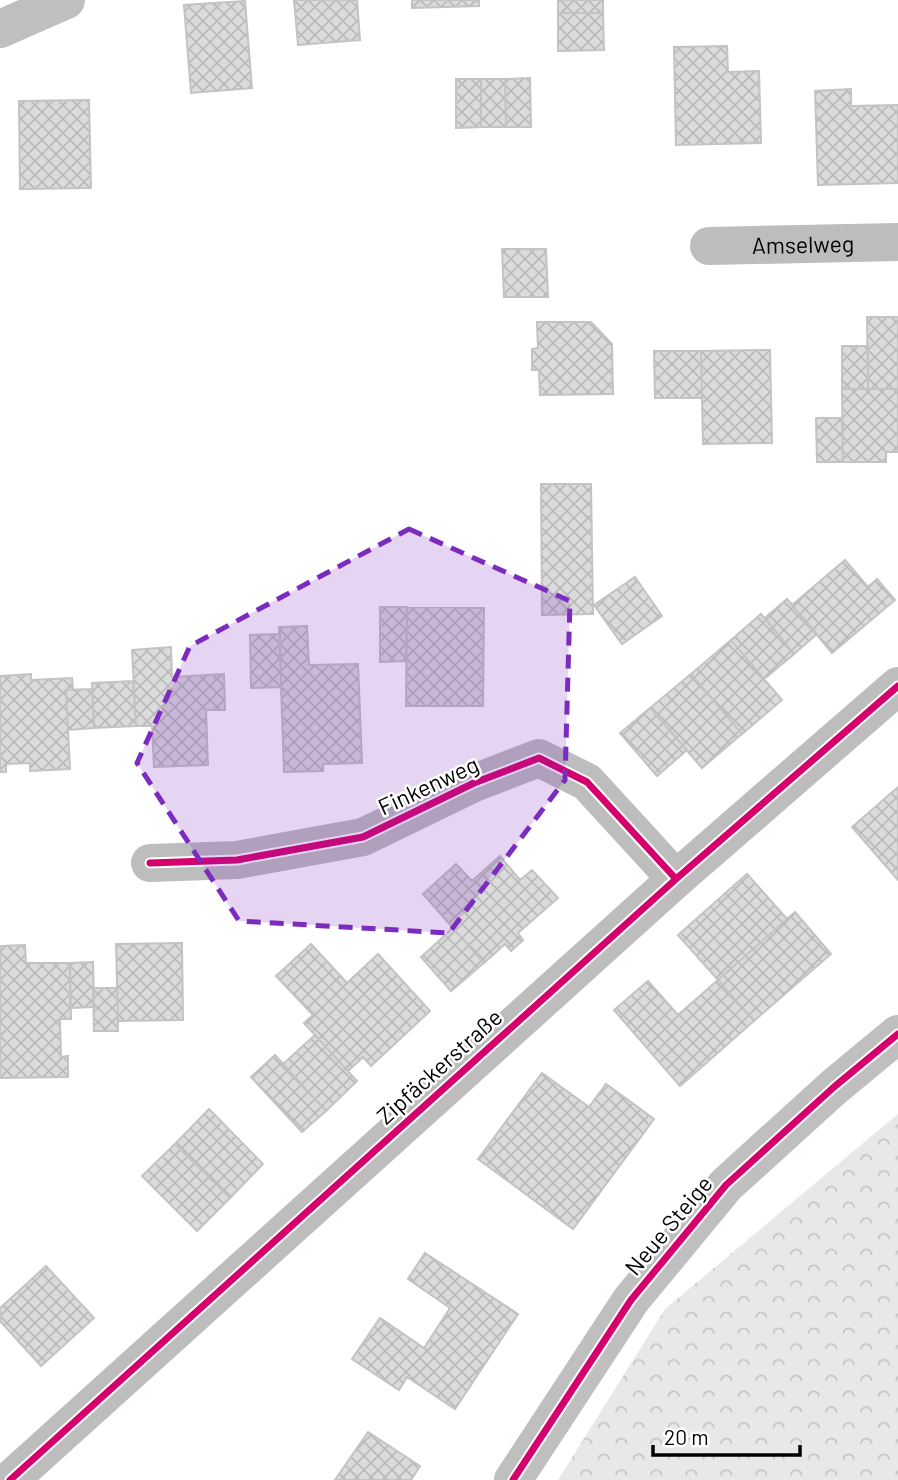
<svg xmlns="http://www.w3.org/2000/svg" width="898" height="1480" font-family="Barlow,sans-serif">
<defs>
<pattern id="forest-crowns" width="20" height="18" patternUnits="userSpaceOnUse" patternTransform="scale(1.75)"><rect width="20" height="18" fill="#e8e8e8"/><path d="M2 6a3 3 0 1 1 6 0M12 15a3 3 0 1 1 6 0" fill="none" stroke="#c5c5c5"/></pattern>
<pattern id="building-cross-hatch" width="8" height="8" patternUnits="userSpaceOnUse" patternTransform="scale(1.75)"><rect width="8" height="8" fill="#dbdbdb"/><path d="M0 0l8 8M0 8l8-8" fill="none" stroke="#bababa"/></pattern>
</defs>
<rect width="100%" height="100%" fill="#fff"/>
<!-- forest -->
<path fill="url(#forest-crowns)" d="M 898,1114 L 898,1480 L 558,1480 L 665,1309 Z"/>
<!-- building -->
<path fill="url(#building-cross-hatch)" stroke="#c3c3c3" stroke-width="2" d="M 294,0 L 357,0 L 360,40 L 298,45 Z
M 412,0 L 479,0 L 479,6 L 412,8 Z
M 558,0 L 603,0 L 603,13 L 558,13 Z
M 245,1 L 252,88 L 191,93 L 184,5 Z
M 558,13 L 603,13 L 604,50 L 558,51 Z
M 727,46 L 728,72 L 759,71 L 761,143 L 676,145 L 674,47 Z
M 530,78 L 531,127 L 506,127 L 505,79 Z
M 456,79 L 481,79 L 481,127 L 456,128 Z
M 481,79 L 505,79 L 506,127 L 481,127 Z
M 851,89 L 851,106 L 898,105 L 898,183 L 818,185 L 815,91 Z
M 89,100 L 91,188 L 20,189 L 19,101 Z
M 502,249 L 546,249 L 548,297 L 504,297 Z
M 867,317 L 898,317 L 898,389 L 868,389 Z
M 537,322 L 591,322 L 612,344 L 613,394 L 540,395 L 539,370 L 532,370 L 532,349 L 538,348 Z
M 842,346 L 868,346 L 868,389 L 842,389 Z
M 770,350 L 772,443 L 703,444 L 701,351 Z
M 654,351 L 701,351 L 702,398 L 655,398 Z
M 842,389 L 898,389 L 898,452 L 886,452 L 886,462 L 843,462 Z
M 816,418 L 842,418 L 843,462 L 817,462 Z
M 541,484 L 591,484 L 593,614 L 542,615 Z
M 845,560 L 868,587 L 877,579 L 895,600 L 832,653 L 792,605 Z
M 635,577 L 662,616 L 622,644 L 594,605 Z
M 787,599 L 817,634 L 794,654 L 765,618 Z
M 380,607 L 407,607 L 406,661 L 380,662 Z
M 407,607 L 484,608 L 483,706 L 406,706 Z
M 761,614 L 794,654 L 764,679 L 731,640 Z
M 307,626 L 309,665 L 358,664 L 362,763 L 323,764 L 323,771 L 284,772 L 279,627 Z
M 280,634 L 281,687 L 251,688 L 250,635 Z
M 731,640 L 782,700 L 742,734 L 691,674 Z
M 171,647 L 172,677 L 224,674 L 225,710 L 206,710 L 208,765 L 154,767 L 152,726 L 136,726 L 132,650 Z
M 31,674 L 31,680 L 72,678 L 73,690 L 66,690 L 70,769 L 30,771 L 30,763 L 6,764 L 6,772 L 0,772 L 0,676 Z
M 691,674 L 742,734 L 702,768 L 650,708 Z
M 133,681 L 136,726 L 94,728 L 92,683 Z
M 92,689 L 94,728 L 68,730 L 66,690 Z
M 650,708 L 687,750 L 657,776 L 620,733 Z
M 898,787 L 898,880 L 852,827 Z
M 500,856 L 520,880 L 532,870 L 558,898 L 518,933 L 523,940 L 511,951 L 505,944 L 484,963 L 423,894 L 456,864 L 472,881 Z
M 747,874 L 787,919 L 718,980 L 678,935 Z
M 795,912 L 831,954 L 754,1021 L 718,980 Z
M 453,928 L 484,963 L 451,991 L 421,957 Z
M 182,943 L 183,1020 L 118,1021 L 116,944 Z
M 311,944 L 347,983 L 378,954 L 430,1011 L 371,1066 L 363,1057 L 348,1071 L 304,1023 L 313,1015 L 276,976 Z
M 25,945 L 26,963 L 70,963 L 71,1019 L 60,1019 L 61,1057 L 68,1056 L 68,1077 L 0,1078 L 0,946 Z
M 93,962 L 94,1007 L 70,1008 L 70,963 Z
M 718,980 L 754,1021 L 680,1086 L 614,1010 L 648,981 L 678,1015 Z
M 93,988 L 117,988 L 118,1031 L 94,1031 Z
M 315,1035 L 357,1081 L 326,1111 L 283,1064 Z
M 275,1055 L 326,1111 L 302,1132 L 251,1077 Z
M 542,1073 L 589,1107 L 606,1084 L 654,1119 L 573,1229 L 478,1159 Z
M 209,1109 L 263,1164 L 230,1198 L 175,1144 Z
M 175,1144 L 230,1198 L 197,1231 L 142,1176 Z
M 425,1253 L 518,1314 L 455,1409 L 407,1377 L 399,1390 L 352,1359 L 380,1318 L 424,1348 L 450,1308 L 408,1279 Z
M 46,1266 L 94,1318 L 41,1366 L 0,1321 L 0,1308 Z
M 368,1432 L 420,1466 L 411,1480 L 335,1480 Z"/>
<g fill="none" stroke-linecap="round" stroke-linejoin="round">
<!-- street -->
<g stroke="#bdbdbd" stroke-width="38">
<path id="s1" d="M 709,246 L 898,242"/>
<path d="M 150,863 L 237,860 L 363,837 L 474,783 L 539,758 L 587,782 L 676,879"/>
<path d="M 10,1480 L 676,879 L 898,686"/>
</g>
<!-- secondary -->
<path stroke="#bfbfbf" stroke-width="38" d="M 0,29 L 66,0
M 513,1480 L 631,1300 L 726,1185 L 834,1087 L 898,1034"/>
<defs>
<path id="cycleway" d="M 150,863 L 237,860 L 363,837 L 474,783 L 539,758 L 587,782 L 676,879
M 10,1480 L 676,879 L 898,686
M 513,1480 L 631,1300 L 726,1185 L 834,1087 L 898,1034"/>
</defs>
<!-- cycleway casing -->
<use href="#cycleway" stroke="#fff" stroke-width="11"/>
<!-- cycleway -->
<use href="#cycleway" stroke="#d6006c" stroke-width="7"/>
</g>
<!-- marked area -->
<path fill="#7b2cbf" fill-opacity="0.2" stroke="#7b2cbf" stroke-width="5" stroke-dasharray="14 9" stroke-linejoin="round" d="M 409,529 L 570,601 L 565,780 L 449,933 L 239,921 L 137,763 L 190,646 Z"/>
<g text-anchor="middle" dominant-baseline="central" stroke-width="5" stroke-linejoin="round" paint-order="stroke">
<!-- street labels -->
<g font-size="23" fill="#000" stroke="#fff">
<text stroke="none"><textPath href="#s1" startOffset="94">Amselweg</textPath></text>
<text transform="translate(428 785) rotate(-25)">Finkenweg</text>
<text transform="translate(439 1066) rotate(-42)">Zipfäckerstraße</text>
<text transform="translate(668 1225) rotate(-50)">Neue Steige</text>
</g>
</g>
<!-- scale -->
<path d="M653 1445v10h147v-10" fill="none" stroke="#000000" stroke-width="3.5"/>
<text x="664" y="1445" font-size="21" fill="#000000" stroke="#ffffff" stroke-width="5" paint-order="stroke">20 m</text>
</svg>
